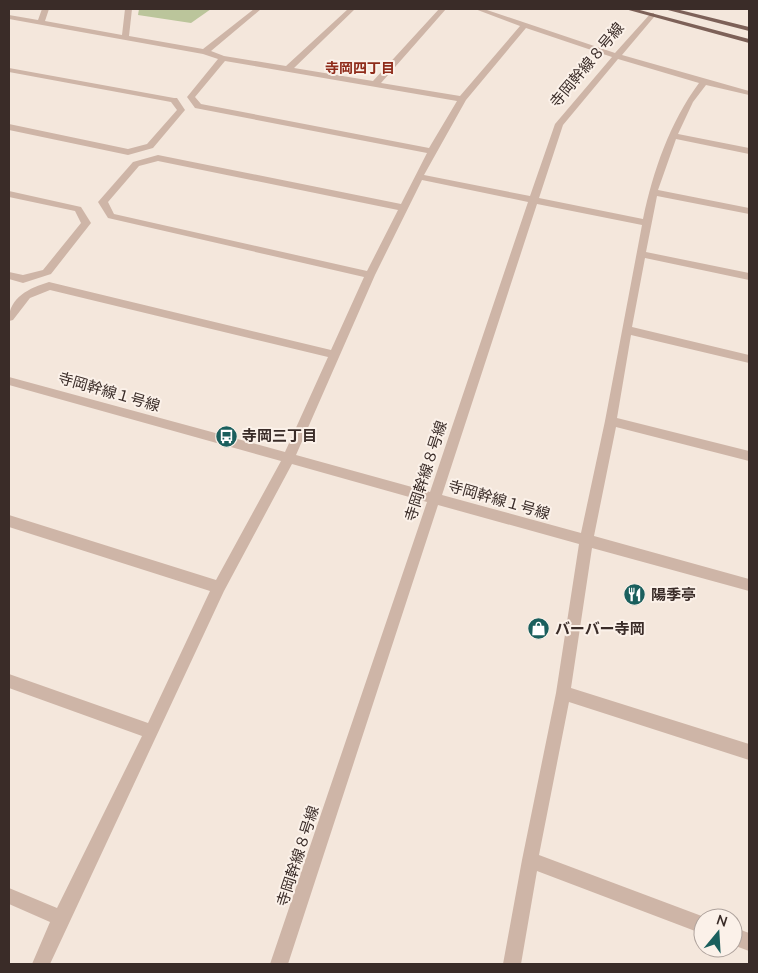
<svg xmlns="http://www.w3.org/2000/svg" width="758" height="973" font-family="'Nunito Sans','Noto Sans JP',sans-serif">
<rect width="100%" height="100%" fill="#f4e7dc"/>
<!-- green -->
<path fill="#bbc59b" d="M 139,9 L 211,9 L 191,23 L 138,15 Z"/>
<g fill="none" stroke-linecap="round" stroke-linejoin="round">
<!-- minor -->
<path fill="#ceb5a7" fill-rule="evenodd" d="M 42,9 L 49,9 L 45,21 L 122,35 L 125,9 L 132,9 L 129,36 L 203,49 L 254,9 L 261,9 L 211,51 L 224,56 L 286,66 L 348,9 L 355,9 L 294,68 L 373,81 L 439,9 L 446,9 L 381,83 L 460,96 L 520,26 L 475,9 L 484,9 L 615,53 L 651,13 L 654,13 L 654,17 L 622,55 L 749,91 L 749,95 L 706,85 L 693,102 L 678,134 L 749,148 L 749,154 L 676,139 L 658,190 L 749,208 L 749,214 L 657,196 L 646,252 L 749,273 L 749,280 L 645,258 L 632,327 L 749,355 L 749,363 L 631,335 L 617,418 L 749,451 L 749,461 L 616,427 L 594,536 L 749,579 L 749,591 L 592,548 L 571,688 L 749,744 L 749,760 L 569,702 L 539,855 L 707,918 L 703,918 L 703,934 L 537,871 L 521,964 L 503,964 L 522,860 L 556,693 L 579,544 L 438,505 L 288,964 L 270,964 L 427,502 L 292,464 L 224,591 L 50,964 L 32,964 L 50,922 L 9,904 L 9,888 L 57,908 L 142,736 L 9,688 L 9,674 L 148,723 L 210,591 L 9,527 L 9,515 L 216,580 L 281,461 L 9,385 L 9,377 L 285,452 L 328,357 L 50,290 L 30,298 L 13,320 L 9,321 C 8,298 29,288 49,282 L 331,350 L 364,277 L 108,218 L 98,202 L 133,162 L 158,155 L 401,204 L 427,153 L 195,108 L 187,97 L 218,59 L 203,54 L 9,19 L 9,15 L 38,20 ZM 526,28 L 612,57 L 555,124 L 530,196 L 424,175 L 466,100 ZM 618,59 L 699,83 C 670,122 653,171 643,219 L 539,198 L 563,125 ZM 225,61 L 457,101 L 429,148 L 201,104 L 195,97 ZM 158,161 L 398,210 L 367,271 L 114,214 L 108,202 L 139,166 ZM 422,180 L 528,202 L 430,492 L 296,455 L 375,275 ZM 537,204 L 642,225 L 605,421 L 581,533 L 442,495 Z
M 9,68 L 174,98 L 177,98 L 185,110 L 153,148 L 128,155 L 9,130 L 9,124 L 128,149 L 147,144 L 177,110 L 171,102 L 9,72 Z
M 9,191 L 81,207 L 91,223 L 51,274 L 23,283 L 9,279 L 9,272 L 23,275 L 43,270 L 81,223 L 75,211 L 9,197 Z
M 733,927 L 749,933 L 749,951 L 733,945 Z"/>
<!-- major -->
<path fill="#7d6158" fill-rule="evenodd" d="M 625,9 L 636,9 L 749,39 L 749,43 Z
M 664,9 L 676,9 L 749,27 L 749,31 Z"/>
</g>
<!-- icons -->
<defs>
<symbol id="bus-disc" viewBox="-11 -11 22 22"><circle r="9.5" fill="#1a5f5d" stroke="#fbf1e9"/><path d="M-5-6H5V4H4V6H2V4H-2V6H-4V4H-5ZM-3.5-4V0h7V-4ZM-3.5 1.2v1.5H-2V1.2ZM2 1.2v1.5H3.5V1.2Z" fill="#fff"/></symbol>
<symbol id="restaurant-disc" viewBox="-11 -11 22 22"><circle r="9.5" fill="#1a5f5d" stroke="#fbf1e9"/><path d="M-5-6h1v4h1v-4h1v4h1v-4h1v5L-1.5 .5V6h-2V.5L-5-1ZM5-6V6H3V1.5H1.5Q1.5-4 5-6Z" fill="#fff"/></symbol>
<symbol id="shop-disc" viewBox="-11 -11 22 22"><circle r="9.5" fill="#1a5f5d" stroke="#fbf1e9"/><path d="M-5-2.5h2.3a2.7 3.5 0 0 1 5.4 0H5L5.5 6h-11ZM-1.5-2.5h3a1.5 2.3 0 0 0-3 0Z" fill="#fff"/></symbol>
</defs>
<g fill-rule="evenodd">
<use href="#bus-disc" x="214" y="424" width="25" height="25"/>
<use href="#restaurant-disc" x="622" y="582" width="25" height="25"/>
<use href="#shop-disc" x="526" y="616" width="25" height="25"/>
</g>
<g text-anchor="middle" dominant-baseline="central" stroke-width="4" stroke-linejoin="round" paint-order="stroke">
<!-- far-neighbourhood labels -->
<g font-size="14" font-weight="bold" fill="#8f2b1a" stroke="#fbf1e9">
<text x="360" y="68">寺岡四丁目</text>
</g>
<!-- street labels -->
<g font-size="15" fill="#3a2c28" stroke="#fbf1e9">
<text transform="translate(587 65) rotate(-50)">寺岡幹線８号線</text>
<text transform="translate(109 392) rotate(16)">寺岡幹線１号線</text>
<text transform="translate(426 471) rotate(-72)">寺岡幹線８号線</text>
<text transform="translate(499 500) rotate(16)">寺岡幹線１号線</text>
<text transform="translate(298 856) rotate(-72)">寺岡幹線８号線</text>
</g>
<!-- poi labels -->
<g font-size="15" font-weight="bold" fill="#3a2c28" stroke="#fbf1e9" text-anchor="start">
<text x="242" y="436">寺岡三丁目</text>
<text x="651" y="595">陽季亭</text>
<text x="555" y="629">バーバー寺岡</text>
</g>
</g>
<!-- border -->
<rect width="758" height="973" fill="none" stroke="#3a2c28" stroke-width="20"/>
<!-- north arrow -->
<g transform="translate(718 933) rotate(18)"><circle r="24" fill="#fbf1e9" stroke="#aea29c"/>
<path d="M0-4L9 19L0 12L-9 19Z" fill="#1a5f5d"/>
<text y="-8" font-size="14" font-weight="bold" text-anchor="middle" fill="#3a2c28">N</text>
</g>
</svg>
